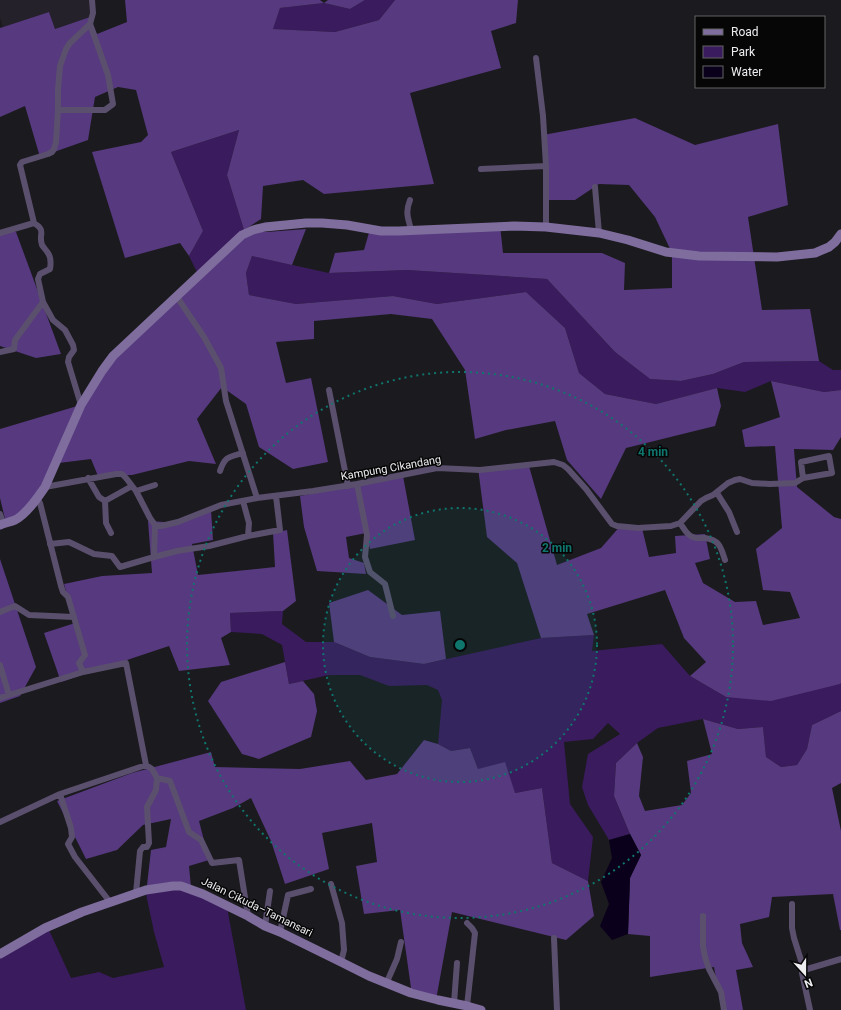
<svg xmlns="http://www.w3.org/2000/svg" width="841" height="1010" font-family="Roboto,sans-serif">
<rect width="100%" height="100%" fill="#1b1a1e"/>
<!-- built -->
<path fill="#24212a" d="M 0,0 L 89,0 L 90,17 L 55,29 L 49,12 L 3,27 L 0,18 Z"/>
<!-- green -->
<path fill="#3a1b5d" d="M 365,0 L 395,0 L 379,20 L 335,32 L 273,29 L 280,8 L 324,3 L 350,9 Z
M 239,130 L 227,175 L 244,230 L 199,276 L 189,256 L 203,231 L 171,152 Z
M 252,256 L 329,273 L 407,270 L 547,279 L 615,352 L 650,379 L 681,381 L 713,374 L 744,362 L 819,361 L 833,370 L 841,370 L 841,390 L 824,392 L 771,381 L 745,392 L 717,388 L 656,404 L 605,394 L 579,373 L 565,328 L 526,292 L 437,304 L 393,296 L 296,304 L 249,295 L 246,273 Z
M 283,611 L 282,624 L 306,642 L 334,642 L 370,657 L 424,664 L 541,638 L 594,635 L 592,651 L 662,644 L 690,676 L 726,697 L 840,684 L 841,683 L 841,711 L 812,725 L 807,749 L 797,765 L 781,767 L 766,757 L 763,727 L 738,729 L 703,719 L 658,728 L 637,743 L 616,763 L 614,796 L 630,834 L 609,840 L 588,805 L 582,787 L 588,754 L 620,734 L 608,723 L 593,739 L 564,742 L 570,804 L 593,837 L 588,881 L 552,863 L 542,788 L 515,793 L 478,769 L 470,748 L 451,751 L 438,744 L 442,700 L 438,690 L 427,685 L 389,686 L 360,675 L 329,675 L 289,684 L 282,645 L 262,634 L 231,632 L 230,613 Z
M 191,887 L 227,907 L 246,1010 L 0,1010 L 0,953 L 49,930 L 71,978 L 99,972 L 113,978 L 164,967 L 154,932 L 146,894 Z"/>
<!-- forest -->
<path fill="#56397e" d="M 125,0 L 320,0 L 324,3 L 328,0 L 365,0 L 350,9 L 324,3 L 280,8 L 273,29 L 335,32 L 379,20 L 395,0 L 518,0 L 516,23 L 491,31 L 501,68 L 410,93 L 434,184 L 324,194 L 303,180 L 263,186 L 261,219 L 244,230 L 267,232 L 306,229 L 292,265 L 252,256 L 246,273 L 249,295 L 296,304 L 393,296 L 437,304 L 526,292 L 565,328 L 579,373 L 605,394 L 656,404 L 717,388 L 721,406 L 715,426 L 626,448 L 601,499 L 567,460 L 555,421 L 506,430 L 475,439 L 465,370 L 432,319 L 391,314 L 314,321 L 314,339 L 276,342 L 286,383 L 311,378 L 328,462 L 293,469 L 259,447 L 246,404 L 222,387 L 197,419 L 216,464 L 189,461 L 132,475 L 98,476 L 91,459 L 59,463 L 47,491 L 6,523 L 0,498 L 0,429 L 84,404 L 115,354 L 244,230 L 227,175 L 239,130 L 171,152 L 203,231 L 189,256 L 180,243 L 125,258 L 92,152 L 141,142 L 148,135 L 136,90 L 118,87 L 95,97 L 88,140 L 40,157 L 25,106 L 0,117 L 0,28 L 49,12 L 55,29 L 90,17 L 97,34 L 127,22 Z
M 635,118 L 695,145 L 778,124 L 788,205 L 748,217 L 762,310 L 810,309 L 819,361 L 744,362 L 713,374 L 681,381 L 650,379 L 615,352 L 547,279 L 407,270 L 329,273 L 335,253 L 364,250 L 370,229 L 500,225 L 503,253 L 602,253 L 625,263 L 624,290 L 672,288 L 672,253 L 655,217 L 629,185 L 599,184 L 575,200 L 546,200 L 543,135 Z
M 0,232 L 16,232 L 61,354 L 36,358 L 0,346 Z
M 771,381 L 824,392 L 841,390 L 841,437 L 833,450 L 794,449 L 797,487 L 834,517 L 841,519 L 841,683 L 840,684 L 771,701 L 726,697 L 690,676 L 706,662 L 684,638 L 665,590 L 587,614 L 594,635 L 541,638 L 517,563 L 487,537 L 478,468 L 529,466 L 557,565 L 601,548 L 622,524 L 642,528 L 649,557 L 676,553 L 675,536 L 705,534 L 710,559 L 695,563 L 703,583 L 735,602 L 756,601 L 763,625 L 800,618 L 790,592 L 763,590 L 756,549 L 782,528 L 775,446 L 745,447 L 742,430 L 780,417 Z
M 403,476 L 415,540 L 370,549 L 366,533 L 346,537 L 349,558 L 364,563 L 366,574 L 317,571 L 304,527 L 300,496 Z
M 211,510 L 213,540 L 192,544 L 198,575 L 275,567 L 273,533 L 287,530 L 296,601 L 283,611 L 230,613 L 231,632 L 221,638 L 230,665 L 179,671 L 169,646 L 61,682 L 44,633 L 75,623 L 64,584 L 102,576 L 152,573 L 148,521 L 181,523 Z
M 0,559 L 36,667 L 20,696 L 0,703 Z
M 368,590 L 402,615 L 440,611 L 446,659 L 424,664 L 370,657 L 334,642 L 329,603 Z
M 285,662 L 289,684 L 303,681 L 314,694 L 317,711 L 311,737 L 259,759 L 242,754 L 208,701 L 221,682 Z
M 841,711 L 841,783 L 832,788 L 841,831 L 841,930 L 840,930 L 833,894 L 772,897 L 769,917 L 740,924 L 742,943 L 753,967 L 736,970 L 743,1010 L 722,1010 L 714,967 L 650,977 L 650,936 L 628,934 L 630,878 L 641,855 L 630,834 L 614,796 L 616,763 L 637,743 L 643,757 L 639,796 L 645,811 L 682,805 L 691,793 L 687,761 L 712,754 L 703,719 L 738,729 L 763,727 L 766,757 L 781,767 L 797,765 L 807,749 L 812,725 Z
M 424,740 L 438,744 L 451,751 L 470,748 L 478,769 L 505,762 L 515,793 L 542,788 L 552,863 L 588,881 L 594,916 L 566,940 L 452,912 L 436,1000 L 412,995 L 400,910 L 364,914 L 356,866 L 377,862 L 372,823 L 322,833 L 329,869 L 285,884 L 271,841 L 251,798 L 233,808 L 199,821 L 209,860 L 189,866 L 191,887 L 146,894 L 151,850 L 166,847 L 171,819 L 143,825 L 117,850 L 86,859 L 57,801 L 132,773 L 211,752 L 215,767 L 300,769 L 350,761 L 366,780 L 397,774 Z"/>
<!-- water -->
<path fill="#0b001b" d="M 630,834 L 641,855 L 630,878 L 628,934 L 612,940 L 600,926 L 609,904 L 601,882 L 612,858 L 609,840 Z"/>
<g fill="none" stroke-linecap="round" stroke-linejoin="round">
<!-- street -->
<path stroke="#5b4f6e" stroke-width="6" d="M 536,58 L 543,116 L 546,166 L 546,227
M 58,110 L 105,110 L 113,104 L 108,75 L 90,24
M 481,169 L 546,166
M 595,187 L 599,233
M 410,200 C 405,213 408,217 411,230
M 0,233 L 34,223
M 177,297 L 204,337 L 221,368 L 226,401 L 257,498
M 0,352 L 14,349 L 15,340 L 43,302
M 329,390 L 348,486
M 81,405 L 68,362 L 69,357 L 74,350 L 73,345 L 65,330 L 53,320 L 43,302 L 38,279 L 40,274 L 50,269 C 51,263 51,257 48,253 C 46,250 44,248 42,245 C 38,234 47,231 34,223 L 20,165 L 22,162 L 48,154 L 52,152 L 54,149 L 56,142 L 58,110 L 58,90 L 60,66 L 66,49 L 70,43 L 90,24 L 93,13 L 92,0
M 220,471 C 225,456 229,457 243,453
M 88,478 L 99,497 L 105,501 L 106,523 L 111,533
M 357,484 L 367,535 L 365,557 L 370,572 L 385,584 L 393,616
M 45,487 L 116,474 L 122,474 L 126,478 L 136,491 L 150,518 L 155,525 L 161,526 L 178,522 L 221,505 L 257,498 L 313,491 L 357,484 L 437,468 L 480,470 L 554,462 L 563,465 L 568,469 L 586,489 L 612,524 L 617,526 L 638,528 L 671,526 L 680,523 L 701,501 L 706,498 L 713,495 L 728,483 L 735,480 L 740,479 L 752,483 L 770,484 L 795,483 L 803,478 L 832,473 L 829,456 L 801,462 L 803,478
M 136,491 L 155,485
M 717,493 L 729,512 L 737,532
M 37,499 L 40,503 L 61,586 L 63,592 L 68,597 L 85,655 L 79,663 L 83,672
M 105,501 L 132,486
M 243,501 L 249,523 L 248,536
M 0,514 L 3,523
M 680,523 C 683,527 687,536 693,537 C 696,539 702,538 705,538 C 720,540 721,548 725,560
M 50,544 L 69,542 L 94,554 L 112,556 L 120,567 L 154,557 L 155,525
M 154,557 L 177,551 L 209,546 L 248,536 L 280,530 L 276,496
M 0,612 L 15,606 L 29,615 L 74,617
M 0,665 L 9,695
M 0,698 L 83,672 L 126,663 L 146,765 L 152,769 L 157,778 L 170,781 L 189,832 L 201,840 L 212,863 L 239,860 L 248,916
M 60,794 L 71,828 L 72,837 L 68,844 L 75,857 L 110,902
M 0,822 L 60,794 L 146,765
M 331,884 L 342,923 L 344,950 L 341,962
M 136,893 L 140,851 L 143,847 L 147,847 L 149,843 L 147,807 L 156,790 L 157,778
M 792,904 L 792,928 L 794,938 L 804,970
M 703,916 L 703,946 L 705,957 L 709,969 L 721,992 L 724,1010
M 265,926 L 270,891
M 280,932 L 288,895 L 311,889
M 554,938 L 557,1010
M 386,984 L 397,959 L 401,942
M 454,1003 L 457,963
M 467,1006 L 475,933 L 472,928 L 467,923
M 810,1010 L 802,973 L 804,970 L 841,959"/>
<!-- secondary -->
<path stroke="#7f6d9e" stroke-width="9" d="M 0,525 C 5,523 10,522 15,520 C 27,514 38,497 45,487 L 81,405 L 102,371 L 113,356 L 242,235 L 253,230 L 265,227 L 306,223 L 322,223 L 347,225 L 381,231 L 399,231 L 514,226 L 546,227 L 599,233 L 628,240 L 666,252 L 699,256 L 777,257 L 815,253 L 829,247 L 835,242 L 841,234
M 0,954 L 45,928 L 82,912 L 146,890 L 173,886 L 181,886 L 203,894 L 248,916 L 265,926 L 280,932 L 341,962 L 369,976 L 411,993 L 438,1000 L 467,1006 L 481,1010"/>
</g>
<!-- distance rings -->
<circle cx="460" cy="645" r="137" fill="#0f766e" fill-opacity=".12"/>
<g fill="none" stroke="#0f766e" stroke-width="2" stroke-dasharray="2 4">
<circle cx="460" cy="645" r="137"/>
<circle cx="460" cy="645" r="273"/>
</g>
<g text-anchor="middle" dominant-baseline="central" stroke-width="3" stroke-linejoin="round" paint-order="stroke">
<!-- street labels -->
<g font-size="11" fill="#eeedf0" stroke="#060607">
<text transform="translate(391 468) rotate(-10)">Kampung Cikandang</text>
<text transform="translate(257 907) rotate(26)">Jalan Cikuda–Tamansari</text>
</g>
</g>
<circle cx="460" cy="645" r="6" fill="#0f766e" stroke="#060607" stroke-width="2"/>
<g font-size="12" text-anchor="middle" font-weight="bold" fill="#0f766e" stroke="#060607" stroke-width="3" stroke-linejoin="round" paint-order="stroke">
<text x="653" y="456">4 min</text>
<text x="557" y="552">2 min</text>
</g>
<!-- legend -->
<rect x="695" y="16" width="130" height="72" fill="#060607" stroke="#636264"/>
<rect x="703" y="29" width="20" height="6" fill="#7f6d9e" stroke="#636264"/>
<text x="731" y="36" font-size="12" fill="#eeedf0">Road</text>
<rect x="703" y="46" width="20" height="12" fill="#3a1b5d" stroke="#636264"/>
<text x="731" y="56" font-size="12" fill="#eeedf0">Park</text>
<rect x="703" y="66" width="20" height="12" fill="#0b001b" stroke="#636264"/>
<text x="731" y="76" font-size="12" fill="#eeedf0">Water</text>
<!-- north arrow -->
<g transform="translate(805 974) rotate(159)" stroke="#060607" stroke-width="3" paint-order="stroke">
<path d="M0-3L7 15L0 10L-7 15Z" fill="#eeedf0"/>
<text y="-6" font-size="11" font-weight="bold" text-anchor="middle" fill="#eeedf0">N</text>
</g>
</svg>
